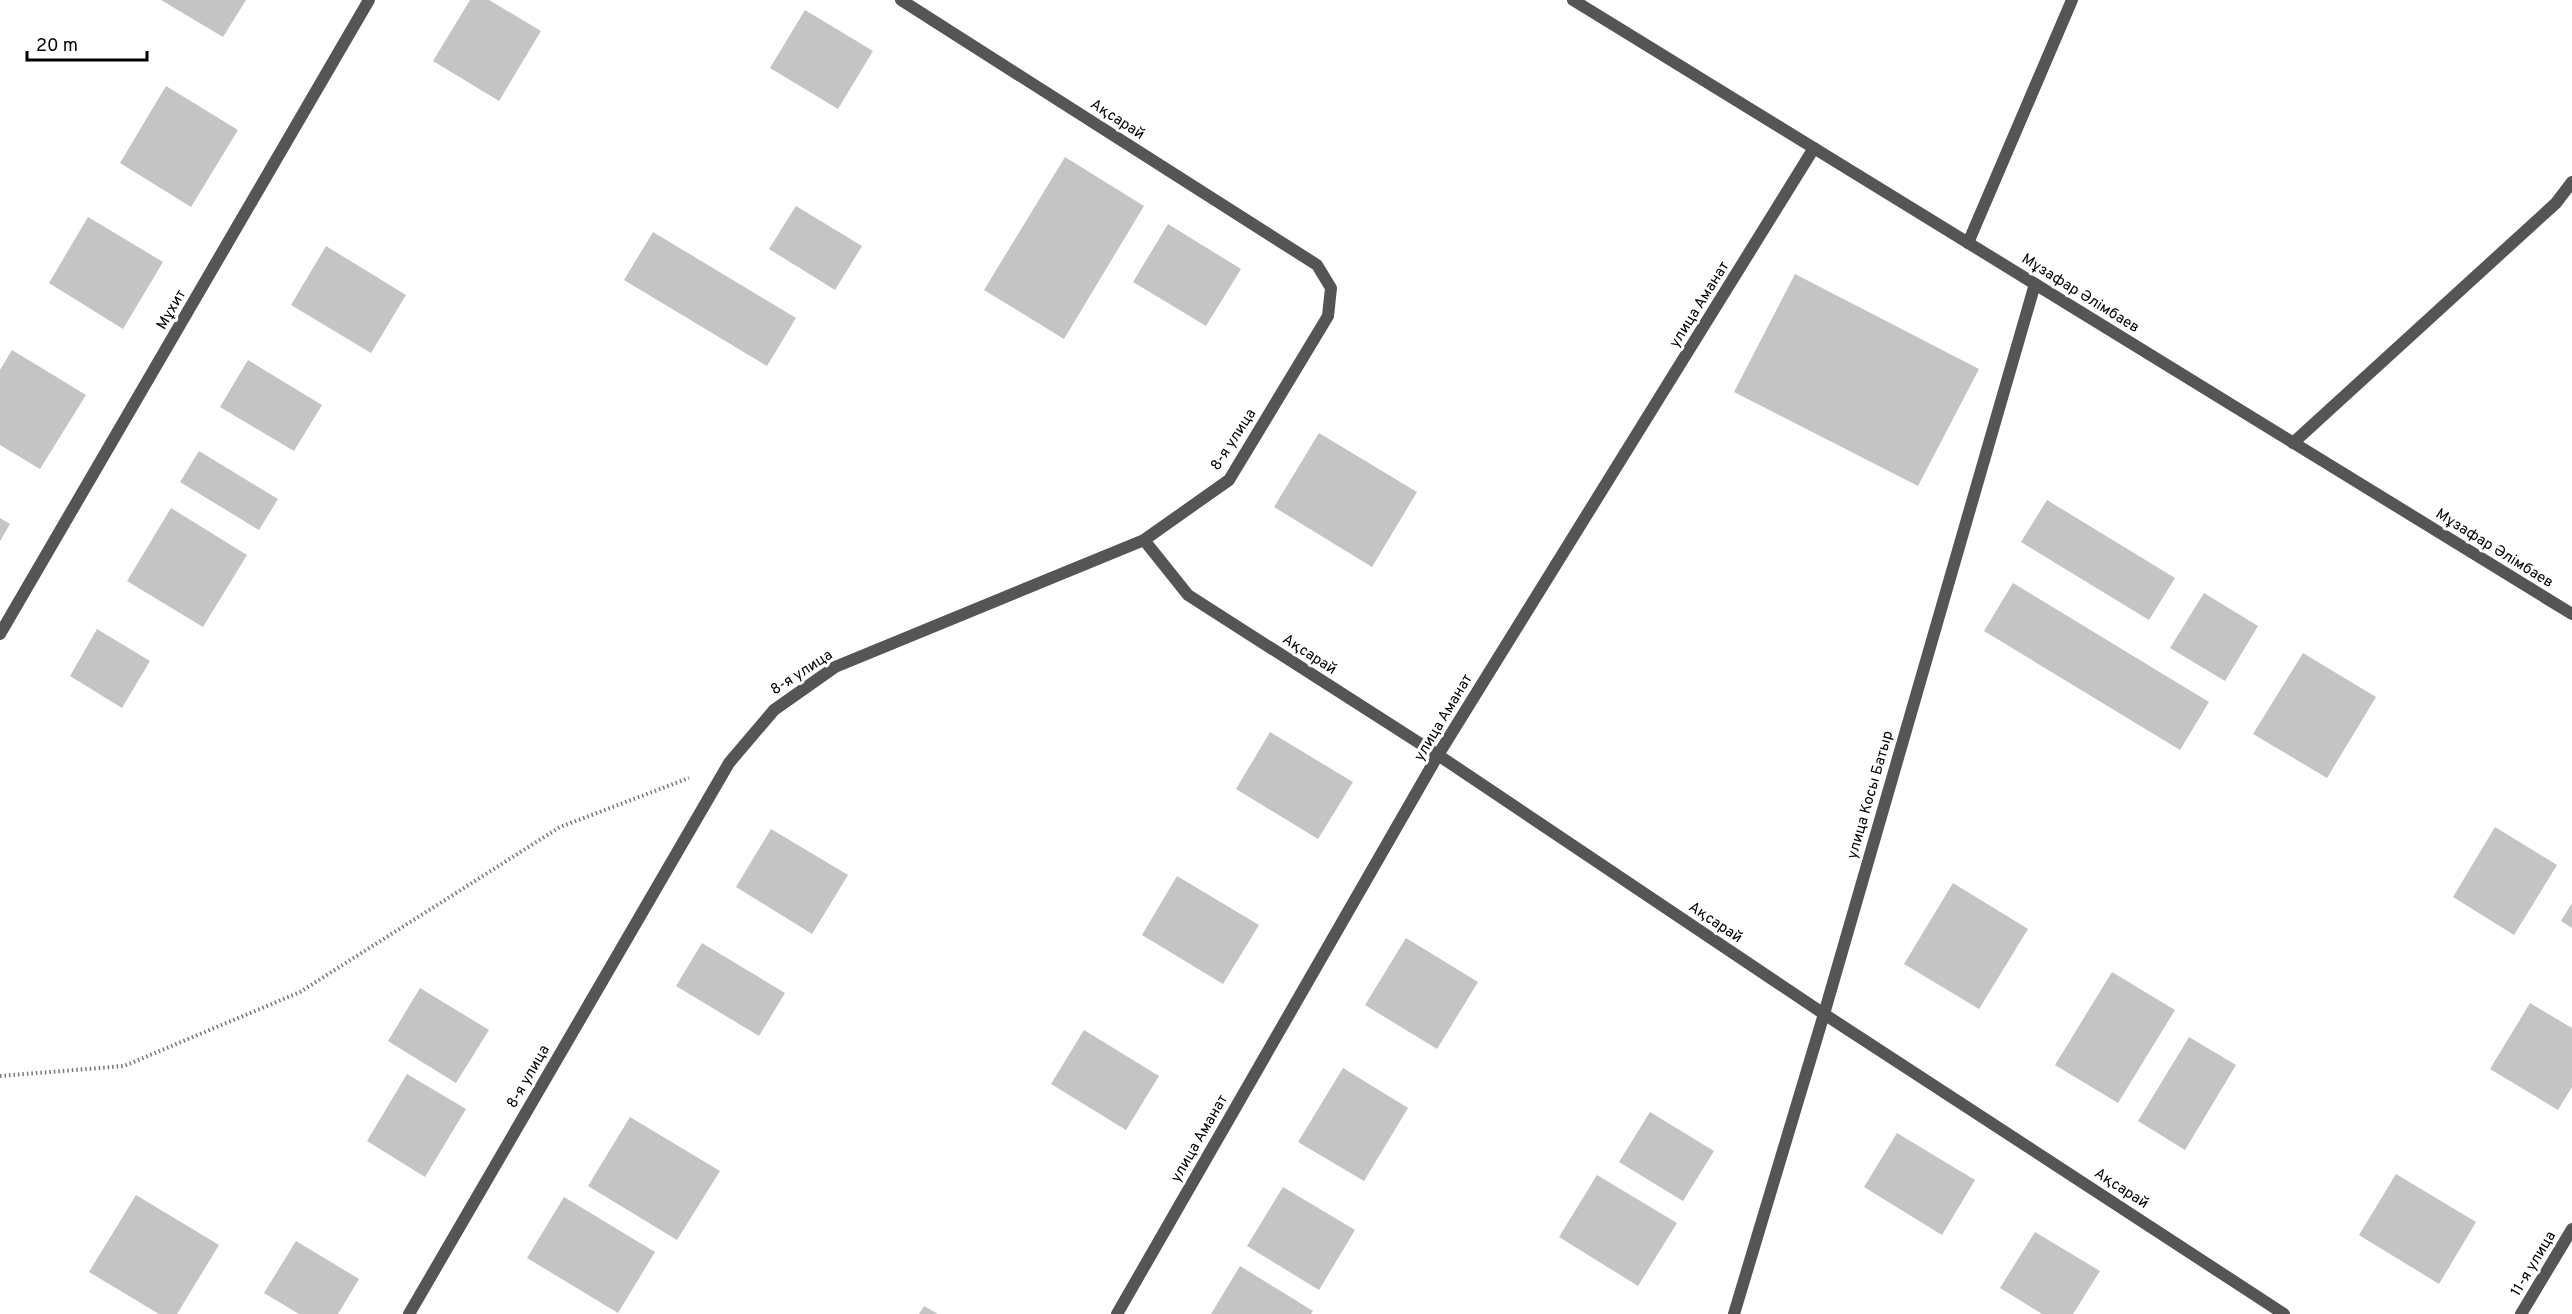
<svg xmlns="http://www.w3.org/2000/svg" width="2572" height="1314" font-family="Overpass,sans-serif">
<rect width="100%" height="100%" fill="#fff"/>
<!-- building -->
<path fill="#c4c4c4" d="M 161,0 L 246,0 L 223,37 Z
M 470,0 L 489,0 L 541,31 L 499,101 L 433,61 Z
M 805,10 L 873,51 L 838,109 L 770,68 Z
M 166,86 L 238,130 L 191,207 L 120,163 Z
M 1065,157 L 1144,206 L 1064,339 L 984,290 Z
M 796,206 L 862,246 L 835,290 L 769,249 Z
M 88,217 L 163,262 L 123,329 L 49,283 Z
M 1168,224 L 1241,269 L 1206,326 L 1133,282 Z
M 653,232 L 796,318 L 767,366 L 624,280 Z
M 326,246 L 406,295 L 371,353 L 291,305 Z
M 1795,274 L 1979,369 L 1918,486 L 1734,392 Z
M 12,350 L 86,395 L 40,469 L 0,445 L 0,370 Z
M 248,360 L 322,405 L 294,451 L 220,407 Z
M 1319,433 L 1417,492 L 1372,567 L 1274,507 Z
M 199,451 L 278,499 L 259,530 L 180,482 Z
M 2047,500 L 2175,578 L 2149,620 L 2021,542 Z
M 171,508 L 247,555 L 203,627 L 127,581 Z
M 0,518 L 10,524 L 0,541 Z
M 2013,583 L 2209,702 L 2180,750 L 1984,631 Z
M 2204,593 L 2258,626 L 2225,681 L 2170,648 Z
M 97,629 L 150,661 L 122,708 L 70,676 Z
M 2303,653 L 2376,697 L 2327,778 L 2253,734 Z
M 1270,732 L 1353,782 L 1318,839 L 1236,789 Z
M 2495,827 L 2557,865 L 2514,935 L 2453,897 Z
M 771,829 L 848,875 L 812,934 L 736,887 Z
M 1177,876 L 1259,925 L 1223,984 L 1142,935 Z
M 1953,883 L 2028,929 L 1979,1009 L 1904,964 Z
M 2572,903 L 2572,928 L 2561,921 Z
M 1406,938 L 1478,982 L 1437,1049 L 1365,1005 Z
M 702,943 L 785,993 L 759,1036 L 676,986 Z
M 2112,972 L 2175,1010 L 2118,1103 L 2055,1065 Z
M 420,988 L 489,1030 L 456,1083 L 388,1041 Z
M 2530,1003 L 2572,1028 L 2572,1087 L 2558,1110 L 2490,1069 Z
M 1084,1030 L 1159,1076 L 1126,1130 L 1051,1084 Z
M 2189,1037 L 2236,1065 L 2185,1150 L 2138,1121 Z
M 1343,1068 L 1408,1108 L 1364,1181 L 1298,1142 Z
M 407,1074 L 466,1109 L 425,1177 L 367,1141 Z
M 1650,1112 L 1714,1151 L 1683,1201 L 1619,1162 Z
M 630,1117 L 720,1171 L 677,1240 L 588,1186 Z
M 1897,1133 L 1975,1180 L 1942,1235 L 1864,1187 Z
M 2396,1174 L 2476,1222 L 2439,1284 L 2359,1235 Z
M 1597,1175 L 1677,1223 L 1638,1286 L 1559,1237 Z
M 1283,1187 L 1355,1230 L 1319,1290 L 1247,1246 Z
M 136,1195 L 219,1245 L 177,1314 L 159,1314 L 89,1272 Z
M 564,1197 L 655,1252 L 618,1313 L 527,1258 Z
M 2035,1232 L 2100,1271 L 2073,1314 L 2042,1314 L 2000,1288 Z
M 296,1241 L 359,1279 L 338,1314 L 299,1314 L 264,1293 Z
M 1240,1266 L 1313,1311 L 1311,1314 L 1211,1314 Z
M 924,1306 L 938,1314 L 919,1314 Z"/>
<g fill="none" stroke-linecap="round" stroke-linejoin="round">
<!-- path -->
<path stroke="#777" stroke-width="4" stroke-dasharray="1.5 3" stroke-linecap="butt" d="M 0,1076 L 124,1066 L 300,992 L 560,827 L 689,778"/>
<!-- service -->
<path stroke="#555" stroke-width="12" d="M 1968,243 L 2072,0
M 2293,443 L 2556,203 L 2572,182"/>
<!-- minor -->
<path stroke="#555" stroke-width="12" d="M 1144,540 L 1188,595 L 1438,755 L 1824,1014 L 2284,1314
M 0,634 L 369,0
M 409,1314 L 729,763 L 774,710 L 835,667 L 1144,540 L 1229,480 L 1328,316 L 1331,288 L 1317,265 L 901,0
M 1117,1314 L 1438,755 L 1814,148
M 1734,1314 L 1824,1014 L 2035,284
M 2521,1314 L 2572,1229"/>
<!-- tertiary -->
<path stroke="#555" stroke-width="12" d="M 1573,0 L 2572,614"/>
</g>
<g text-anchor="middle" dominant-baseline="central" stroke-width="6" stroke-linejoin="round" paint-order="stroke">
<!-- street labels -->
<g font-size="15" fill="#000" stroke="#fff">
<text transform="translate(1117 120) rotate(33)">Ақсарай</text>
<text transform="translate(2080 294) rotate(32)">Мұзафар Әлімбаев</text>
<text transform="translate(1700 305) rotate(-58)">улица Аманат</text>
<text transform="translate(172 310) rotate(-60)">Мұхит</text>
<text transform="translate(1234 440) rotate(-57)">8-я улица</text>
<text transform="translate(2494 549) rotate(32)">Мұзафар Әлімбаев</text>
<text transform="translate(1309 655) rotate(33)">Ақсарай</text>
<text transform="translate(802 673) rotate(-33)">8-я улица</text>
<text transform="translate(1444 718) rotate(-59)">улица Аманат</text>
<text transform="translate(1871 795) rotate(-74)">улица Косы Батыр</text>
<text transform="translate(1715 923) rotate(34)">Ақсарай</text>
<text transform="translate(529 1077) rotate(-60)">8-я улица</text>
<text transform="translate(1200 1139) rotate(-60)">улица Аманат</text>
<text transform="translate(2121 1189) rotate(33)">Ақсарай</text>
<text transform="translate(2534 1264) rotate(-59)">11-я улица</text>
</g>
</g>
<!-- scale -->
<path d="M27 51v9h120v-9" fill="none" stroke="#000000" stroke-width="3"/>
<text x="36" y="51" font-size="18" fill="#000000" stroke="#ffffff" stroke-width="4.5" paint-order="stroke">20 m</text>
</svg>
